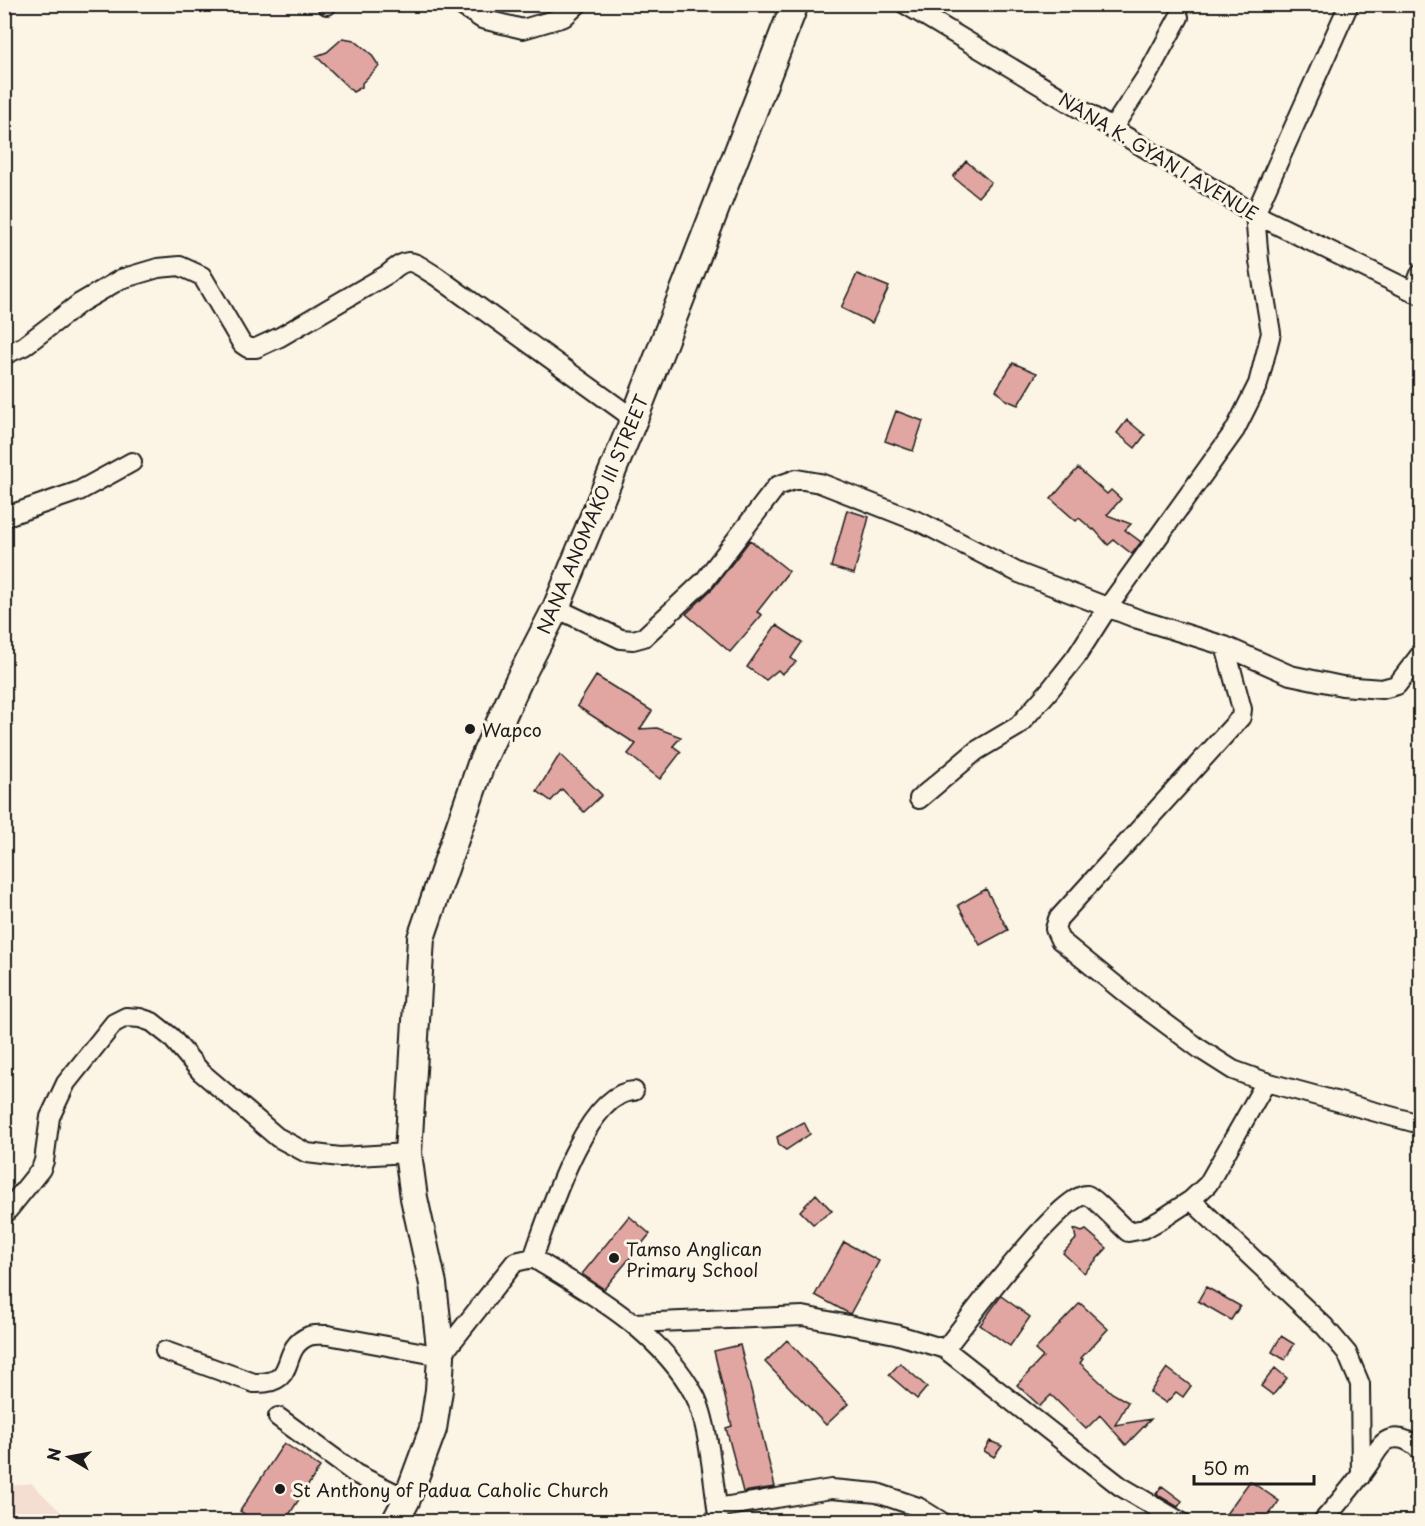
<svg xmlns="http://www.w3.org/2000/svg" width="1425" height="1526" font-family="'Playpen Sans',sans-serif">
<rect width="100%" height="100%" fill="#fcf5e5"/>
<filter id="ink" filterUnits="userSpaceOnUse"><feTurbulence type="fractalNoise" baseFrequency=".0167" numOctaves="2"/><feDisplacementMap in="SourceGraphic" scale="12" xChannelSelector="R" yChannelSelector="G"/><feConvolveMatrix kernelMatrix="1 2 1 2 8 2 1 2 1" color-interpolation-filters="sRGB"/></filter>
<g filter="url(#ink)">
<!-- built -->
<path fill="#f4ddd1" d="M 31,1483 L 70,1521 L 5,1521 L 5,1487 Z"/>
<!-- building -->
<path fill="#e1a6a2" stroke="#1c1c1c" stroke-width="1.5" d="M 343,38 L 354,40 L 371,54 L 379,66 L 362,83 L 362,87 L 353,92 L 316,56 L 327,52 Z
M 966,161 L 991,182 L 978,197 L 953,177 Z
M 857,274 L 889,287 L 872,323 L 841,308 Z
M 1013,363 L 1037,373 L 1018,405 L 1006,400 L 996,390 Z
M 896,411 L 923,421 L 913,451 L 885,441 Z
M 1127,420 L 1145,435 L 1135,448 L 1117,433 Z
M 1078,468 L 1107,494 L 1111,490 L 1121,499 L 1107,515 L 1131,524 L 1125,530 L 1141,542 L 1132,554 L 1114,540 L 1108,545 L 1094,529 L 1093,530 L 1079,518 L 1076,521 L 1051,499 Z
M 847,510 L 869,517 L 854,574 L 831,567 Z
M 750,540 L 789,571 L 757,612 L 762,615 L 730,652 L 686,614 L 714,587 Z
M 776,625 L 802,642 L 791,658 L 796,662 L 782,674 L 778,670 L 766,680 L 747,667 Z
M 596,676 L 652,711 L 640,729 L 657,728 L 681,737 L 673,746 L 681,752 L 660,779 L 628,754 L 636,744 L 577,706 Z
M 560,754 L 602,795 L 584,812 L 562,789 L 551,801 L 537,791 Z
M 986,889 L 1008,930 L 980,945 L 958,905 Z
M 804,1122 L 810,1134 L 786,1150 L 779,1145 L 777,1137 Z
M 816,1194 L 832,1211 L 813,1224 L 800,1211 Z
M 629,1216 L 650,1234 L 604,1289 L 582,1274 Z
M 1074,1229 L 1082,1232 L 1086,1230 L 1107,1248 L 1084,1273 L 1063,1253 L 1076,1239 Z
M 844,1242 L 879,1261 L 850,1314 L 815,1295 Z
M 1206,1287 L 1240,1306 L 1231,1320 L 1198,1301 Z
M 1001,1296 L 1030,1317 L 1010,1346 L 980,1325 Z
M 1080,1303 L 1108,1329 L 1081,1358 L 1083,1359 L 1080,1363 L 1112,1393 L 1128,1402 L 1115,1425 L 1151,1419 L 1126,1445 L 1100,1415 L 1086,1429 L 1051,1395 L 1040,1406 L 1017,1385 L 1043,1357 L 1035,1350 Z
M 1281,1336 L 1294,1344 L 1285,1360 L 1272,1352 Z
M 787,1340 L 848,1404 L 826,1425 L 765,1362 Z
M 740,1345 L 775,1487 L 743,1492 L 726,1428 L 732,1426 L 714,1351 Z
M 900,1363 L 927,1387 L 917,1399 L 889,1375 Z
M 1167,1368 L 1191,1386 L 1183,1397 L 1176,1392 L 1166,1403 L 1150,1392 Z
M 1275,1368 L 1287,1378 L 1273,1395 L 1261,1386 Z
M 990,1441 L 1002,1446 L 994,1457 L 984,1451 Z
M 284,1443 L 320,1467 L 285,1521 L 255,1521 L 240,1511 Z
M 1250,1481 L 1279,1501 L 1265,1521 L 1221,1521 Z
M 1162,1486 L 1182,1501 L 1178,1507 L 1156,1494 Z"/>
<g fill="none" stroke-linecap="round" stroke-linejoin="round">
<defs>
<path id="street" d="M 459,4 L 482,19 L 523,29 L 564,17 L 578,4
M 905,4 L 1255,214 L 1420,295
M 327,5 L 327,4
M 1112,129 L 1148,74 L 1179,17
M 1413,292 L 1420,274
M 4,355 L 24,346 L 80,303 L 121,279 L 158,268 L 180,266 L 202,276 L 242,344 L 248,348 L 256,348 L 280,337 L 388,274 C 410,254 412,262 436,276 L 634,419
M 4,517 L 79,491 L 132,462
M 556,608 L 621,639 L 633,640 L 644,637 L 705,580 L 777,486 L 797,479 L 820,483 L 922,523 L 1019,573 L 1138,619 L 1225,646
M 1420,655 L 1397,685 L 1382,689 L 1342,686 L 1290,675 L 1225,646 L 1242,709 L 1241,717 L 1058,919 L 1055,929 L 1060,940 L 1130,997 L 1200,1049 L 1233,1070 L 1266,1082 L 1420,1124
M 919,799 L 976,751 L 1018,726 L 1049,691 L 1076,657 L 1108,607 L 1235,430 L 1258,384 L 1271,333 L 1259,261 L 1255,214 L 1349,4
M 1191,1200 L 1325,1327 L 1347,1353 L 1360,1384 L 1361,1476
M 4,1215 L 41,1169 L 44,1161 L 50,1117 L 66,1083 L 114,1023 L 126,1017 L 140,1018 L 152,1022 L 171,1037 L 201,1072 L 277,1137 L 307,1153 L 340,1157 L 408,1153
M 533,1258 C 547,1220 585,1092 634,1091
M 634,1323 L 803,1316 L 895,1334 L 945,1349 L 1120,1486 L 1181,1522
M 945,1349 C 964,1325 1063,1191 1087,1195 C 1094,1197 1120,1225 1128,1232 L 1144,1229 L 1162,1219 L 1191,1200 L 1208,1184 L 1266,1082
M 165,1351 L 254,1383 C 301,1385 277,1349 309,1336 C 314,1334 322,1335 328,1335 L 441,1356 L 515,1262 L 533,1258 C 592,1294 661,1332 695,1396 C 709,1423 714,1489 719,1522
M 278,1417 L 356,1474 L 407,1499
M 717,1508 L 831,1489 L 877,1493 L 918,1507 L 942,1522
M 1322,1522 C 1340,1501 1358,1481 1372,1459 C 1377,1451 1382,1441 1391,1439 C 1402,1436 1413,1443 1420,1450"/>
<path id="secondary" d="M 395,1522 L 407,1499 L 433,1429 L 439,1390 L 441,1356 L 433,1284 L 414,1198 L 408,1153 L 421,938 L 481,764 L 518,682 L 556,608 L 634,419 L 795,4"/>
</defs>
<!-- street casing -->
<use href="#street" stroke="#1c1c1c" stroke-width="22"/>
<!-- secondary casing -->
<use href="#secondary" stroke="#1c1c1c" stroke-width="30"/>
<!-- street -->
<use href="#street" stroke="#fcf5e5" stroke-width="18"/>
<!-- secondary -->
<use href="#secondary" stroke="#fcf5e5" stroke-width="26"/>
</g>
</g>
<!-- markers -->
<g fill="#1c1c1c" stroke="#fcf5e5" stroke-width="2">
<circle cx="470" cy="729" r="6"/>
<circle cx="614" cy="1258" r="6"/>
<circle cx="280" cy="1489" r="6"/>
</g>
<g text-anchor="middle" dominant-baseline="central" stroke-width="6" stroke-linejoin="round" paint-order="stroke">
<!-- street labels -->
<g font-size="18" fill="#1c1c1c" stroke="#fcf5e5">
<text transform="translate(1159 156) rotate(31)">NANA K. GYAN I AVENUE</text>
<text transform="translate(592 514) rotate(-67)">NANA ANOMAKO III STREET</text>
</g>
<!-- poi labels -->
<g font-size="18" fill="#1c1c1c" stroke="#fcf5e5" text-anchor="start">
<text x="482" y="729">Wapco</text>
<text x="626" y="1248">Tamso Anglican<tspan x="626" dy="21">Primary School</tspan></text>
<text x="292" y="1489">St Anthony of Padua Caholic Church</text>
</g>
</g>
<!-- margin -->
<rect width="1425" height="1526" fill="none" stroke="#fcf5e5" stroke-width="24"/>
<rect x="12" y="12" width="1401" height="1502" fill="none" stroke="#1c1c1c" stroke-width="2" filter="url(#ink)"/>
<!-- north arrow -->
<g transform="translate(69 1457) rotate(280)" stroke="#fcf5e5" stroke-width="4.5" paint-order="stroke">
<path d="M0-4.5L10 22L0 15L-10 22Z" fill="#1c1c1c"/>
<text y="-9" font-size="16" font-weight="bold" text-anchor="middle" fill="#1c1c1c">N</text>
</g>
<!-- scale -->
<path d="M1194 1475v9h120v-9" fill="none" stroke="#1c1c1c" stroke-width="3"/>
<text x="1203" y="1475" font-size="18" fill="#1c1c1c" stroke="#fcf5e5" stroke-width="4.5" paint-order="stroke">50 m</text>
</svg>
